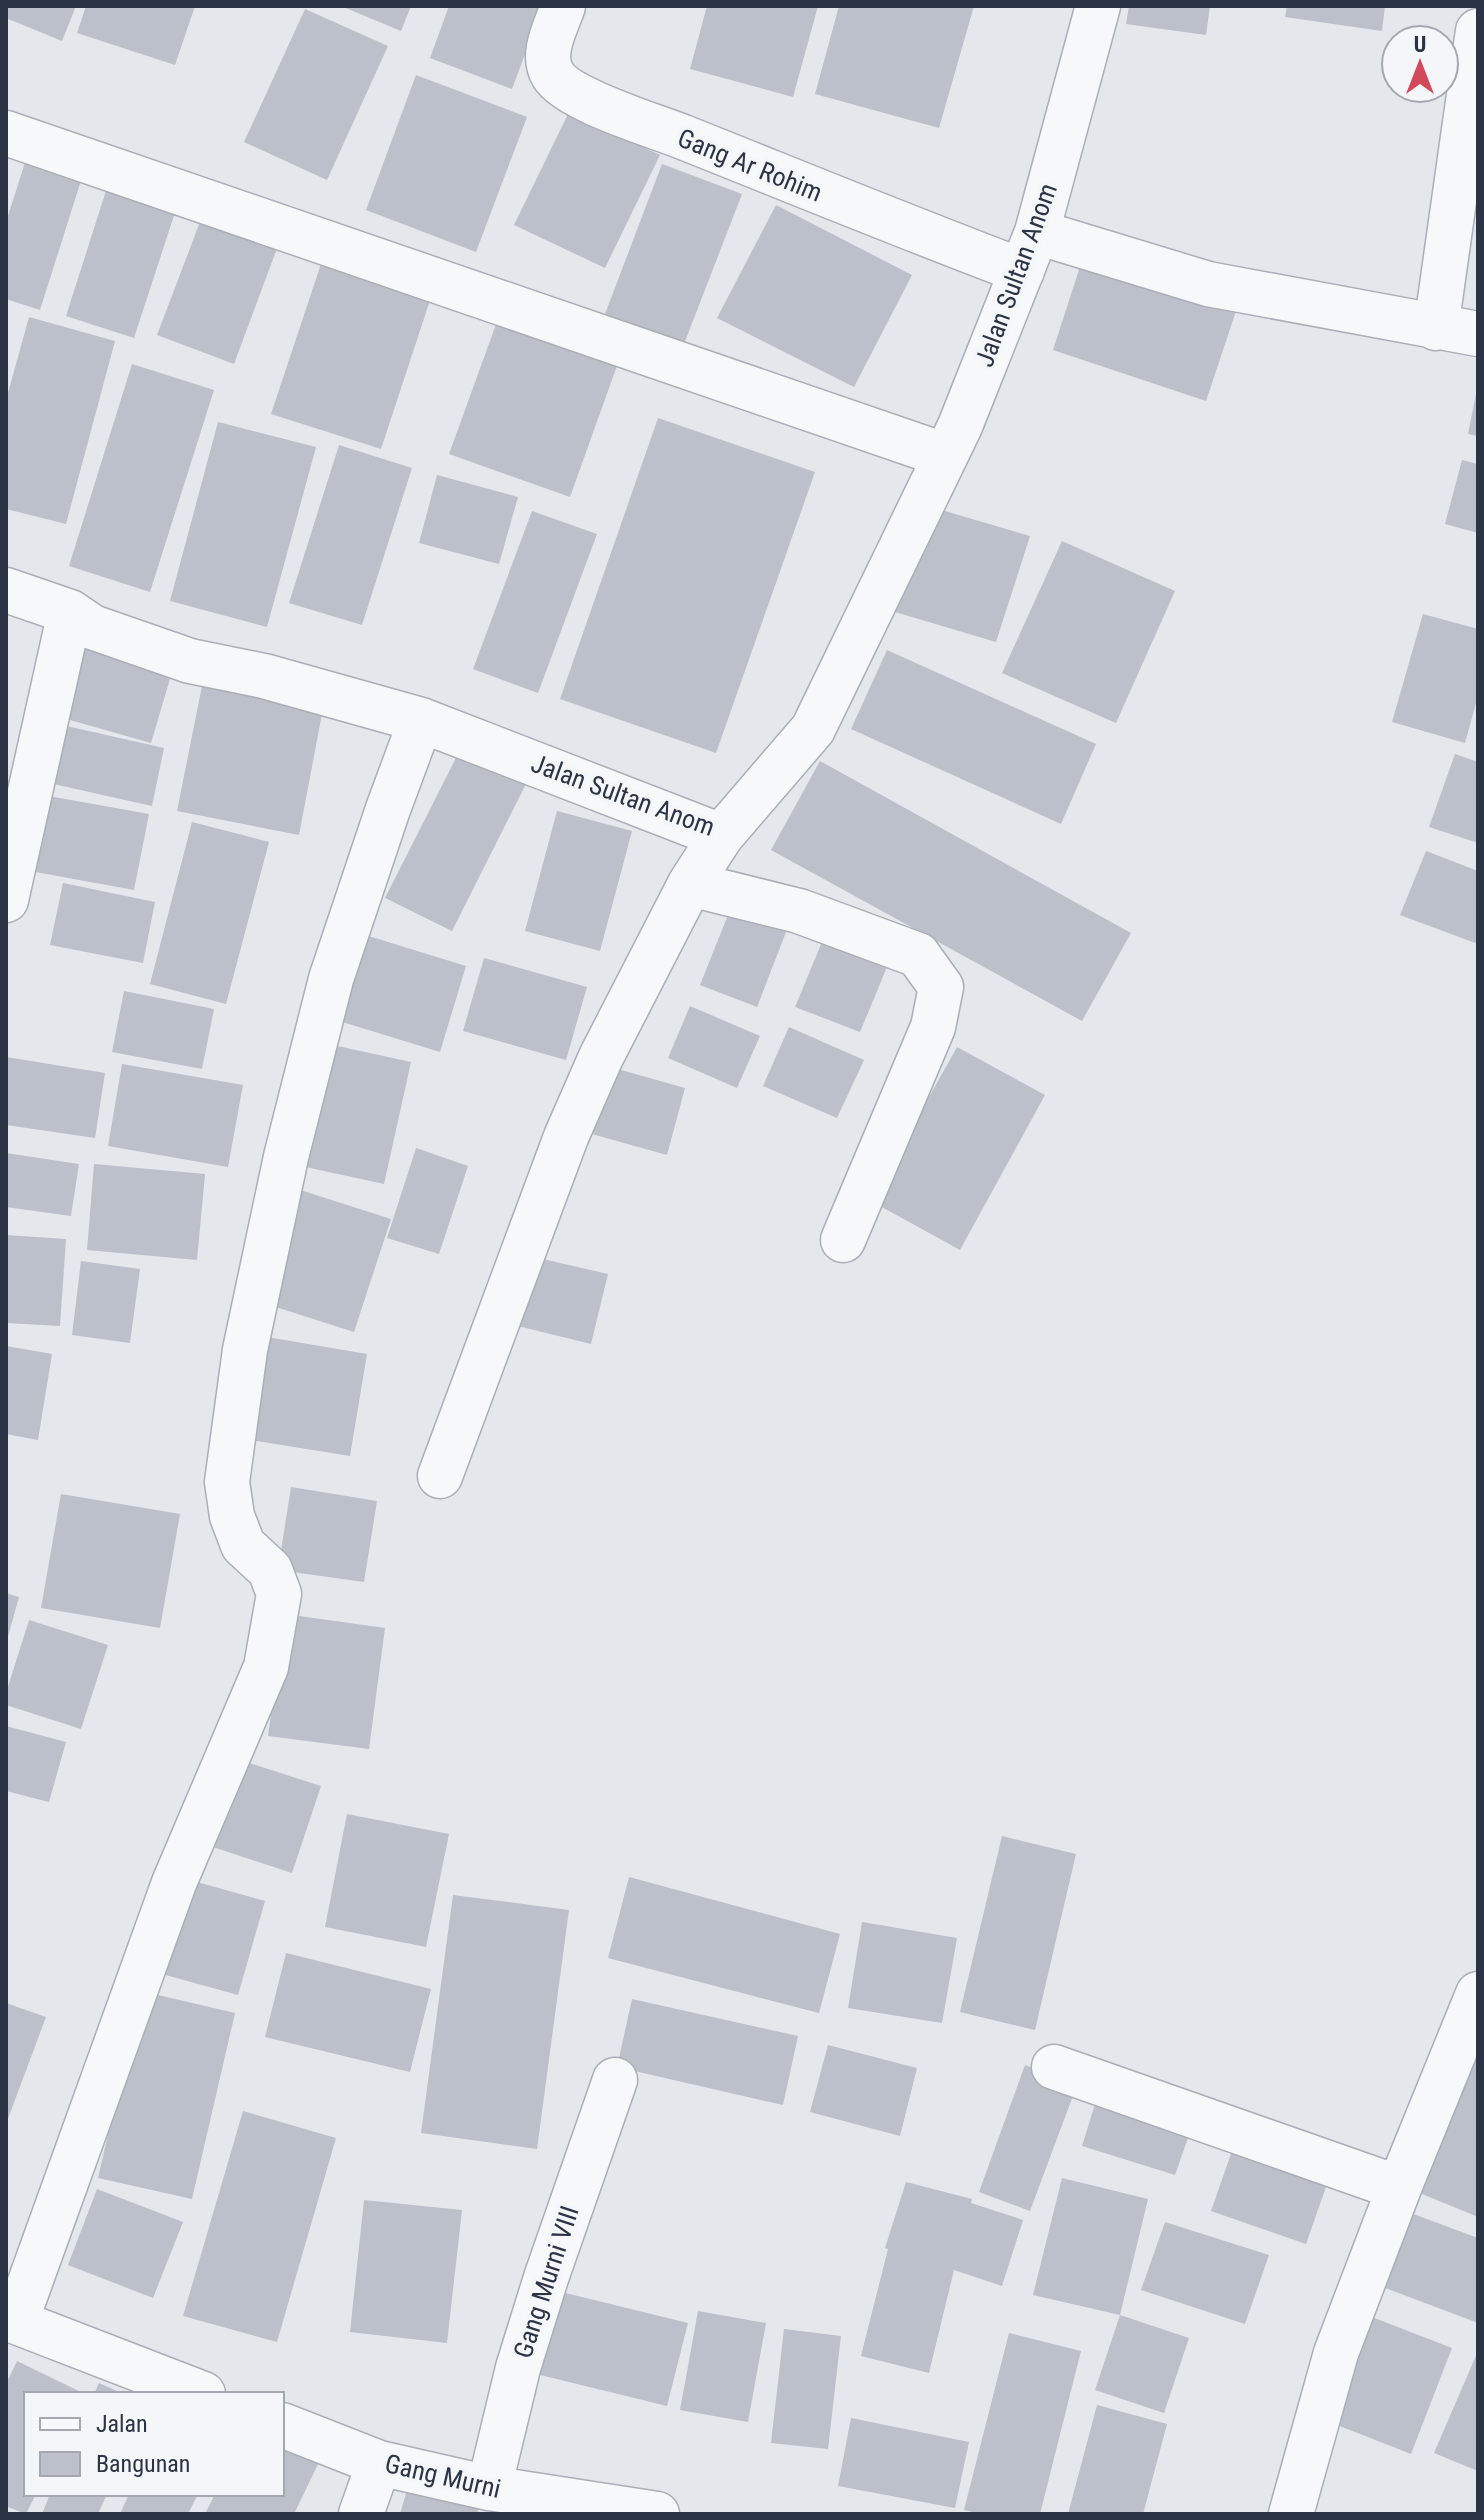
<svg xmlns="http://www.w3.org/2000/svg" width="1484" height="2520" font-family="'Roboto Condensed',sans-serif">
<rect width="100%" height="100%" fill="#e4e7ec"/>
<!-- building -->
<path fill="#bbc0ca" d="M 6,6 L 76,6 L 62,41 L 6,18 Z
M 86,6 L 195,6 L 175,65 L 77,33 Z
M 341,6 L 411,6 L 401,31 Z
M 449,6 L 543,6 L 512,89 L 430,58 Z
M 707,6 L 818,6 L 793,97 L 690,69 Z
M 839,6 L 974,6 L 939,128 L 815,94 Z
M 1129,6 L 1210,6 L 1206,35 L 1126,24 Z
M 1287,6 L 1385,6 L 1382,31 L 1285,17 Z
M 305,9 L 388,46 L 327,180 L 244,142 Z
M 416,75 L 527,117 L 476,252 L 366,210 Z
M 569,112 L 660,155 L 605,268 L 514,225 Z
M 29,150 L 85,168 L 40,310 L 6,299 L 6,222 Z
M 662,164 L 742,194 L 684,344 L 605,314 Z
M 112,172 L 181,194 L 134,338 L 66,316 Z
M 776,205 L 912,275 L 854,387 L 717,318 Z
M 203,214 L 279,243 L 234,364 L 157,335 Z
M 327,246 L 436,282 L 381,449 L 271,414 Z
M 1086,248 L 1240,299 L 1206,401 L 1053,350 Z
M 503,305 L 623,349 L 570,497 L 449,454 Z
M 29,317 L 115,341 L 66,524 L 6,509 L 6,400 Z
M 132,364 L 214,390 L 150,592 L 69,566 Z
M 1477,389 L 1478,389 L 1478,436 L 1468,434 Z
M 658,418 L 815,472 L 716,753 L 560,699 Z
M 218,422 L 316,447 L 267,627 L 170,601 Z
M 339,445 L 412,468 L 362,625 L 289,603 Z
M 1462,460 L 1478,464 L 1478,533 L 1445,524 Z
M 437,475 L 518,497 L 499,564 L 419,543 Z
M 928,506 L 1030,536 L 996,642 L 895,612 Z
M 532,511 L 597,534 L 538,693 L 473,669 Z
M 1062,541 L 1175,591 L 1116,723 L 1002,673 Z
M 1423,614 L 1478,629 L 1478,696 L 1465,743 L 1392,722 Z
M 88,636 L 175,662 L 151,743 L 63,718 Z
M 887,650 L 1096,744 L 1061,824 L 851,729 Z
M 204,676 L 325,698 L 299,835 L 177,811 Z
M 62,725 L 164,748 L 152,806 L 49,783 Z
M 461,748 L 527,782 L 452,931 L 385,898 Z
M 1455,754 L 1478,762 L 1478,843 L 1429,827 Z
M 820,761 L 1131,933 L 1082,1021 L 771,850 Z
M 43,795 L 149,814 L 134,890 L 30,871 Z
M 557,811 L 632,831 L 600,951 L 525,931 Z
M 192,822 L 269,842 L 226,1004 L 150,984 Z
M 1426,851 L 1478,871 L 1478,944 L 1400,915 Z
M 63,883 L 155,902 L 143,963 L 50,945 Z
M 732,905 L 788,927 L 757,1007 L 700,985 Z
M 362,934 L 466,966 L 440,1052 L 336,1020 Z
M 822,942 L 887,967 L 860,1032 L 795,1007 Z
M 484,958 L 587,987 L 566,1060 L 463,1031 Z
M 124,991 L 214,1009 L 202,1069 L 112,1052 Z
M 690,1006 L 760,1036 L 737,1088 L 668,1058 Z
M 789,1027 L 864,1060 L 837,1118 L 763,1086 Z
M 319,1042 L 411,1062 L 384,1184 L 292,1164 Z
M 957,1047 L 1045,1095 L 960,1250 L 871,1201 Z
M 6,1057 L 105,1073 L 95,1138 L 6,1125 Z
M 122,1064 L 243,1085 L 228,1167 L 108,1146 Z
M 600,1064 L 685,1088 L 667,1155 L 581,1131 Z
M 416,1148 L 468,1166 L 439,1254 L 387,1238 Z
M 6,1153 L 79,1164 L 71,1216 L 6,1207 Z
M 94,1164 L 205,1174 L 197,1260 L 87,1250 Z
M 294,1188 L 391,1219 L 354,1332 L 257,1301 Z
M 6,1235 L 66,1239 L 60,1326 L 6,1323 Z
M 534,1257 L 608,1274 L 591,1344 L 518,1326 Z
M 81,1261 L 140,1269 L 130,1343 L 72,1335 Z
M 261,1336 L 367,1354 L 350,1456 L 245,1439 Z
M 6,1346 L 52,1354 L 38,1440 L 6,1434 Z
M 291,1487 L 377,1501 L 364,1582 L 278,1570 Z
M 61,1494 L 180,1514 L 160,1628 L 41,1608 Z
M 6,1593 L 19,1597 L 7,1640 L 6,1640 Z
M 285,1614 L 385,1628 L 369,1749 L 268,1736 Z
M 29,1620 L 108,1645 L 81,1729 L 6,1705 L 6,1693 Z
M 6,1726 L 66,1742 L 49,1802 L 6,1791 Z
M 240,1760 L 321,1786 L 292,1873 L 213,1847 Z
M 347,1814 L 449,1834 L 426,1947 L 325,1927 Z
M 1002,1836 L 1076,1854 L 1035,2030 L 960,2012 Z
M 629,1877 L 840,1934 L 819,2013 L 608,1958 Z
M 190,1880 L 265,1901 L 238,1995 L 162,1974 Z
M 453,1895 L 569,1910 L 537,2149 L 421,2133 Z
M 862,1922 L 957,1938 L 942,2023 L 848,2008 Z
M 286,1953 L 431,1989 L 410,2072 L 265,2037 Z
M 141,1991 L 235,2013 L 192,2199 L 98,2178 Z
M 632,1999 L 798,2036 L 783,2105 L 617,2067 Z
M 6,2003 L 46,2017 L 6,2124 Z
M 1478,2038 L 1478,2217 L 1415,2191 Z
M 828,2045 L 917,2068 L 900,2136 L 810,2112 Z
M 1025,2065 L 1077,2085 L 1030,2211 L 979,2192 Z
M 1100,2088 L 1195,2118 L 1175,2175 L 1082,2146 Z
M 243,2111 L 336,2138 L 277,2342 L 183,2316 Z
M 1232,2151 L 1327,2184 L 1306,2244 L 1211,2211 Z
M 1062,2178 L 1148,2199 L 1120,2315 L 1033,2295 Z
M 906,2182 L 972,2199 L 971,2203 L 1023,2220 L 1002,2286 L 954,2270 L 929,2373 L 861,2356 L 888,2249 L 885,2248 Z
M 97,2189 L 183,2222 L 153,2298 L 68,2265 Z
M 364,2200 L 462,2210 L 447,2343 L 350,2332 Z
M 1408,2212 L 1478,2238 L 1478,2323 L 1380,2286 Z
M 1165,2222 L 1269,2255 L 1245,2324 L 1141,2290 Z
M 545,2288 L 688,2323 L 667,2406 L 524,2371 Z
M 698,2311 L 766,2323 L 748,2422 L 680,2410 Z
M 1120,2315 L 1189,2338 L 1164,2413 L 1095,2390 Z
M 1372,2317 L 1452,2348 L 1411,2454 L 1332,2423 Z
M 784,2329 L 841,2336 L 828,2449 L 771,2443 Z
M 1009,2333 L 1081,2351 L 1040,2514 L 981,2514 L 964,2510 Z
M 1478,2351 L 1478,2471 L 1434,2453 Z
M 17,2361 L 85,2394 L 26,2394 L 26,2494 L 36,2494 L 26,2514 L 6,2506 L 6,2384 Z
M 99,2383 L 124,2394 L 94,2394 Z
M 1097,2405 L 1167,2424 L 1143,2514 L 1068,2514 Z
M 851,2418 L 969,2442 L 955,2508 L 838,2486 Z
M 282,2442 L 320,2460 L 294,2514 L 205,2514 L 215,2494 L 282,2494 Z
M 411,2477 L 482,2497 L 477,2514 L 400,2514 Z
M 50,2494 L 107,2494 L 98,2514 L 42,2514 Z
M 129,2494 L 198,2494 L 188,2514 L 120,2514 Z"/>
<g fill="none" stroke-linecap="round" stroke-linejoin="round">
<defs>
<path id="minor" d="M 563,6 C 556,27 540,54 553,75 C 568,100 653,125 683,137 C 796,182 908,228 1022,271
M 6,133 L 944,455
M 1037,232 L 1208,284 L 1478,334
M 1436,328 L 1478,31
M 6,590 L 70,612
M 690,884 L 799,911 L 918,955 L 941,987 L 933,1027 L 843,1240
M 6,900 L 70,612 L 92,627 L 190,661 L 264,676 L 421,720 L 721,836
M 440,1476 L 566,1137 L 601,1057 L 690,884 L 721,836 L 813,729 L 960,426 L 1037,232 L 1098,6
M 1054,2067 L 1399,2188
M 6,2318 L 203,2394
M 16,2321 L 174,1883 L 266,1667 L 279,1594 L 270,1570 L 243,1545 L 232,1516 L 227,1482 L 245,1350 L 286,1157 L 331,979 L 388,809 L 421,720
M 282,2425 L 379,2463 L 489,2488 L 657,2514
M 489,2488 L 518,2368 L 546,2278 L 615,2080
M 361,2514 L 379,2463
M 1291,2514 L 1336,2353 L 1399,2188 L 1478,1994"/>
</defs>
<!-- minor casing -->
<use href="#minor" stroke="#a9aeb7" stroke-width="47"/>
<!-- minor -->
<use href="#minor" stroke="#f7f8fa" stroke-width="44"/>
</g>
<g text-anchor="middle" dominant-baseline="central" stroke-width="8" stroke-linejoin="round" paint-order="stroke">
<!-- street labels -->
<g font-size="26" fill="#2b3445" stroke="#f4f6f9">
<text transform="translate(750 165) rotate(22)">Gang Ar Rohim</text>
<text transform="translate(1016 275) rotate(-70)">Jalan Sultan Anom</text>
<text transform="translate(623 795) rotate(20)">Jalan Sultan Anom</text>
<text transform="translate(546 2282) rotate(-72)">Gang Murni VIII</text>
<text transform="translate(443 2476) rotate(13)">Gang Murni</text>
</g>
</g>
<!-- border -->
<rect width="1484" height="2520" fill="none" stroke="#2b3445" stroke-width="16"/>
<!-- legend -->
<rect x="24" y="2392" width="260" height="104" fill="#f4f6f9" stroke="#a4a8b1" stroke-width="2"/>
<rect x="40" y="2418" width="40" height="12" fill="#f7f8fa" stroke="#a4a8b1" stroke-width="2"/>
<text x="96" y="2432" font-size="24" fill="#2b3445">Jalan</text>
<rect x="40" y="2452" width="40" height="24" fill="#bbc0ca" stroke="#a4a8b1" stroke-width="2"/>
<text x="96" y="2472" font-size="24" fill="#2b3445">Bangunan</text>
<!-- north arrow -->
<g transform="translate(1420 64)"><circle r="38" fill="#f4f6f9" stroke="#a4a8b1" stroke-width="2"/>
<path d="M0-6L14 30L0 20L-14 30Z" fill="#d1495b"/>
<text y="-12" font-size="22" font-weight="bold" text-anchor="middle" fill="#2b3445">U</text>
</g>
</svg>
